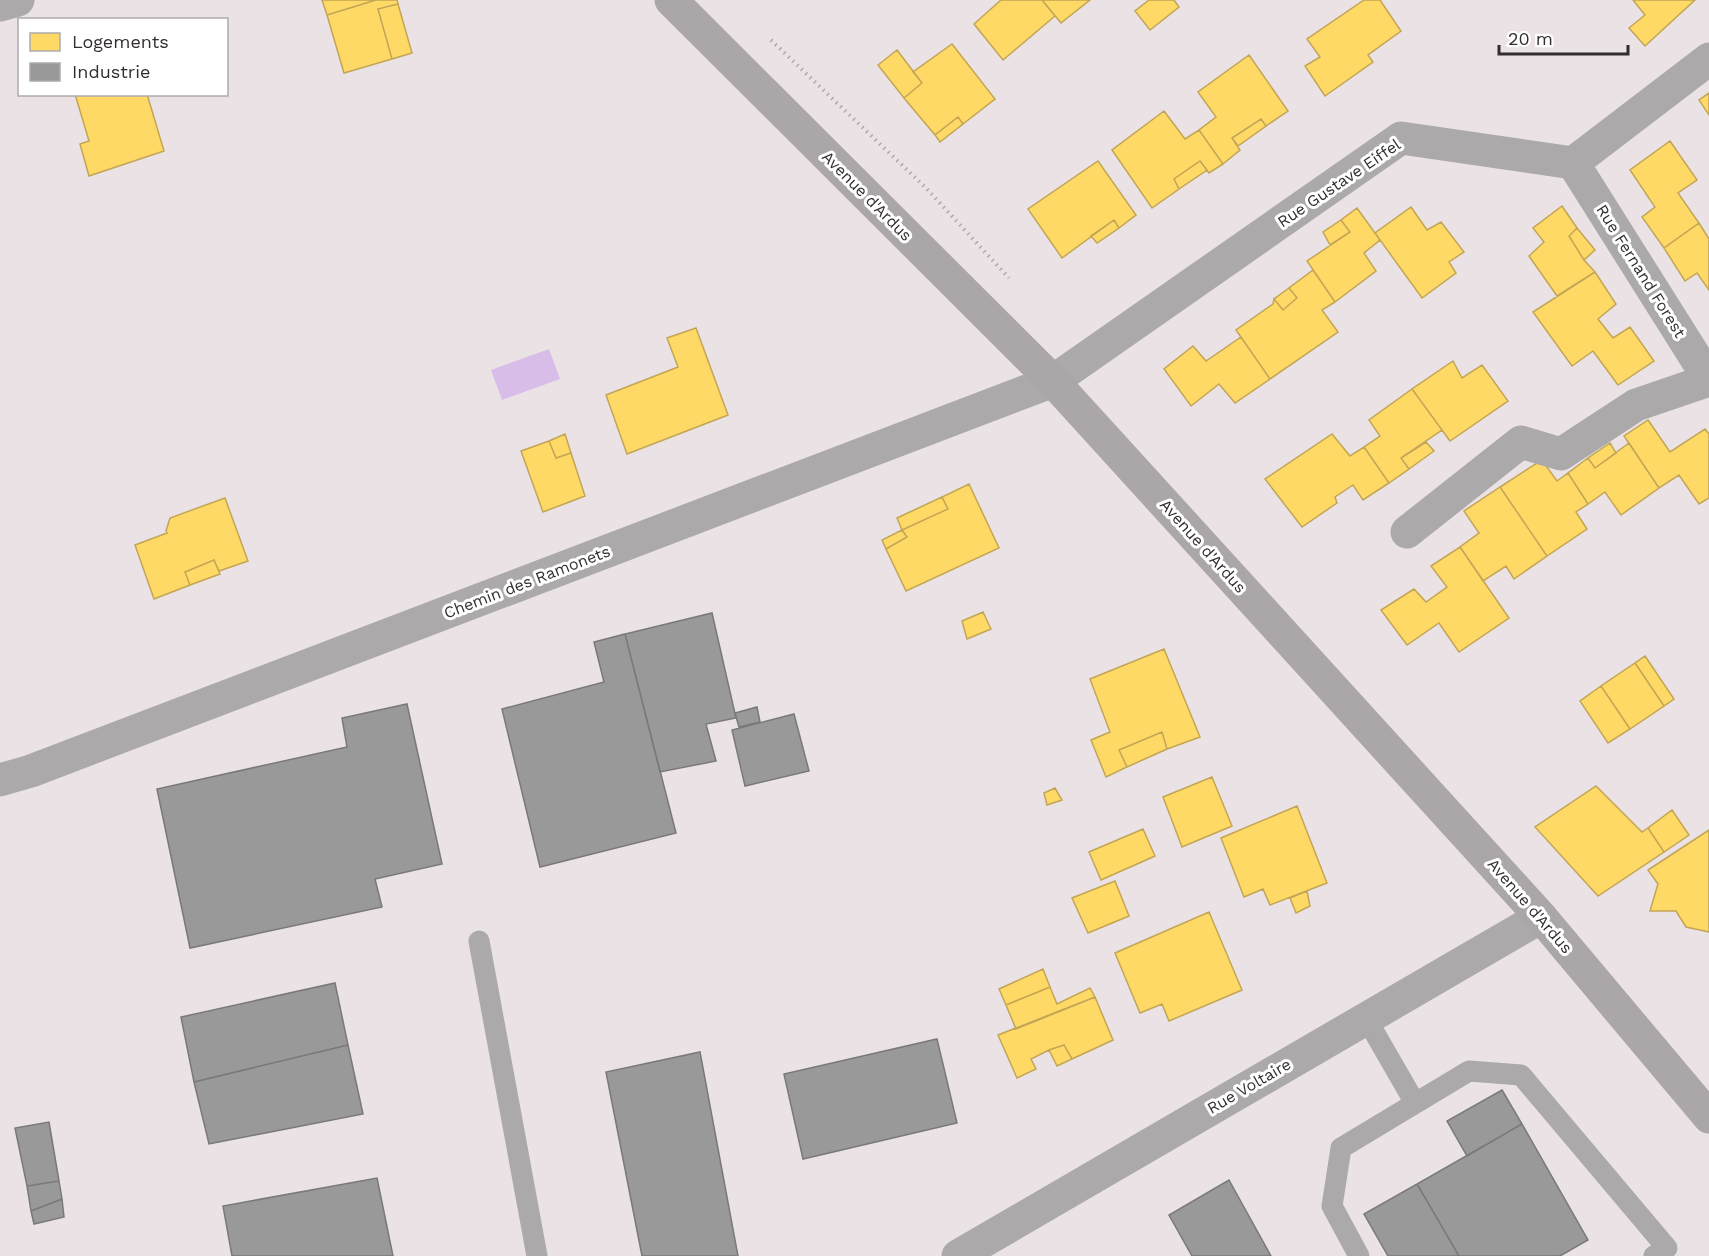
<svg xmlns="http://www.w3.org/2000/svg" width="1709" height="1256" font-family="'Work Sans',sans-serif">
<rect width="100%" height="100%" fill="#eae2e4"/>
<!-- water -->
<path fill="#d8bde9" d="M 549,349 L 560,379 L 502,400 L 491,370 Z"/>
<!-- homes -->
<path fill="#ffd966" stroke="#c2a555" stroke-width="1.5" d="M 322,0 L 376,0 L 327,15 Z
M 376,0 L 397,0 L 398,4 L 378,9 L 392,59 L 344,73 L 327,15 Z
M 1001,0 L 1042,0 L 1055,16 L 1003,60 L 974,24 Z
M 1042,0 L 1090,0 L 1061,23 Z
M 1149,0 L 1174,0 L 1179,7 L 1150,30 L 1135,11 Z
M 1364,0 L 1380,0 L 1401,31 L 1368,55 L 1373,62 L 1325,96 L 1305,66 L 1320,57 L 1307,39 Z
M 1633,0 L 1695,0 L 1645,46 L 1629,28 L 1645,15 Z
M 398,4 L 412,53 L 392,59 L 378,9 Z
M 952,44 L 995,99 L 963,124 L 958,117 L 935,135 L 904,98 L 922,83 L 913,72 Z
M 897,50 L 922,83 L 904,98 L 878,65 Z
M 1249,55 L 1288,111 L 1266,126 L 1261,119 L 1232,138 L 1240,150 L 1223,164 L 1199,130 L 1216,117 L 1198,92 Z
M 1709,93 L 1709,115 L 1699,100 Z
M 75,94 L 147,94 L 164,151 L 89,176 L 80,144 L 89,141 Z
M 1164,111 L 1185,139 L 1199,130 L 1223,164 L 1209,173 L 1200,161 L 1174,179 L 1179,189 L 1152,208 L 1112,150 Z
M 958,117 L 963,124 L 940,142 L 935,135 Z
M 1261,119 L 1266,126 L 1238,146 L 1232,138 Z
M 1670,141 L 1697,180 L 1678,193 L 1699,223 L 1664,248 L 1642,217 L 1655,207 L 1630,170 Z
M 1098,161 L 1136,215 L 1119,228 L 1114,220 L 1062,258 L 1028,209 Z
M 1200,161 L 1207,170 L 1179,189 L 1174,179 Z
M 1562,206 L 1577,228 L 1569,236 L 1584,260 L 1595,272 L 1557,296 L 1529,256 L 1544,242 L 1533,228 Z
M 1411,207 L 1427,230 L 1441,222 L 1464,252 L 1449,262 L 1456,273 L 1422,298 L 1375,233 Z
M 1357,208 L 1380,240 L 1364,253 L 1376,271 L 1335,302 L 1307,261 L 1350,232 L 1341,220 Z
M 1114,220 L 1119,228 L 1097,243 L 1091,236 Z
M 1341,220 L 1350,232 L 1330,245 L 1323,232 Z
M 1699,223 L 1709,239 L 1709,290 L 1697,273 L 1685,281 L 1664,248 Z
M 1577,228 L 1595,250 L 1584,260 L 1569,236 Z
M 1313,270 L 1335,302 L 1322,310 L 1338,332 L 1270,379 L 1236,330 L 1273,304 L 1274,299 L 1283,310 L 1297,298 L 1289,288 Z
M 1595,272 L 1616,304 L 1598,319 L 1613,338 L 1630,327 L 1654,361 L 1618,385 L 1593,351 L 1572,366 L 1533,312 Z
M 1289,288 L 1297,298 L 1283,310 L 1274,299 Z
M 696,328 L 728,415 L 627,454 L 606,395 L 678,367 L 667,338 Z
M 1241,337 L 1270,379 L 1235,403 L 1219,384 L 1191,406 L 1164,369 L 1193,346 L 1206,361 Z
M 1453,361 L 1462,378 L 1482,365 L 1508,401 L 1450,441 L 1412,389 Z
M 1412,389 L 1442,430 L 1401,458 L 1409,469 L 1389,483 L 1364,447 L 1380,436 L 1369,420 Z
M 1648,420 L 1670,452 L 1705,429 L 1709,434 L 1709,498 L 1699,504 L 1679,475 L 1659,488 L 1624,436 Z
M 565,434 L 571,453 L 556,458 L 549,441 Z
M 1332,434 L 1350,456 L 1364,447 L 1389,483 L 1363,500 L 1353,485 L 1335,497 L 1337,503 L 1302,527 L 1265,479 Z
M 549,441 L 556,458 L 571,453 L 585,496 L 543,512 L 521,451 Z
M 1426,442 L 1434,451 L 1409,469 L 1401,458 Z
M 1610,443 L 1616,453 L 1595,468 L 1588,458 Z
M 1629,443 L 1659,488 L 1621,515 L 1605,492 L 1588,504 L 1568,473 L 1588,458 L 1595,468 Z
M 1540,461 L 1544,463 L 1557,481 L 1568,473 L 1588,504 L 1576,512 L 1587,529 L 1547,556 L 1500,487 Z
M 969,484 L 999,548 L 906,591 L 886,549 L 907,537 L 902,530 L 948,509 L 942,497 Z
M 1500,487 L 1547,556 L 1514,579 L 1506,566 L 1483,581 L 1460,547 L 1479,533 L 1464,511 Z
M 942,497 L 948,509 L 902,530 L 897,518 Z
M 225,498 L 248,561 L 219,571 L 214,560 L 185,572 L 190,585 L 154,599 L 135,545 L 167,533 L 166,531 L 170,518 Z
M 902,530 L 907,537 L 886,549 L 882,540 Z
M 1460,547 L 1509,618 L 1459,652 L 1439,623 L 1407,645 L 1381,610 L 1414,589 L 1426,602 L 1447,587 L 1431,566 Z
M 214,560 L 220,574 L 190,585 L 185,572 Z
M 983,612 L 991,629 L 967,639 L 962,621 Z
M 1164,649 L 1200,737 L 1167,749 L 1162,732 L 1119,750 L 1127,767 L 1106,777 L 1091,740 L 1110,732 L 1090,679 Z
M 1645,656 L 1674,699 L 1664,706 L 1635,663 Z
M 1635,663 L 1664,706 L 1630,729 L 1601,686 Z
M 1601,686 L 1630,729 L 1608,743 L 1580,701 Z
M 1162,732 L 1167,749 L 1127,767 L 1119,750 Z
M 1212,777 L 1232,826 L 1182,847 L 1163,797 Z
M 1596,786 L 1642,832 L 1648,828 L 1664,852 L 1598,896 L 1535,827 Z
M 1055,788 L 1062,800 L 1047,805 L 1044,793 Z
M 1297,806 L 1327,883 L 1270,905 L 1263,889 L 1244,897 L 1221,838 Z
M 1672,810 L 1689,835 L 1664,852 L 1648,828 Z
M 1143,829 L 1155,856 L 1101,880 L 1089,852 Z
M 1709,830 L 1709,932 L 1686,927 L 1676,911 L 1650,911 L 1658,884 L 1648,870 Z
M 1115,881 L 1129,916 L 1088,933 L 1072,898 Z
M 1307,891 L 1310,906 L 1296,913 L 1290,898 Z
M 1209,912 L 1242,990 L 1169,1021 L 1162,1004 L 1140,1013 L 1115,953 Z
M 1043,969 L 1050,987 L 1006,1005 L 999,989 Z
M 1050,987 L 1057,1004 L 1090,988 L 1095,997 L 1016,1029 L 1006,1005 Z
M 1095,997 L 1113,1040 L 1072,1059 L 1064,1045 L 1049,1050 L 1031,1059 L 1036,1069 L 1017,1078 L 998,1035 Z
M 1064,1045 L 1072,1059 L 1057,1066 L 1049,1050 Z"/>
<!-- industry -->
<path fill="#999" stroke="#7a7979" stroke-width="1.5" d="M 712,613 L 736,718 L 706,724 L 716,761 L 660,772 L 625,634 Z
M 625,634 L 676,833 L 540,867 L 502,709 L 604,682 L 594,642 Z
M 407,704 L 442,864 L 375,879 L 382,907 L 190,948 L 157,789 L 347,747 L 342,718 Z
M 757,707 L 760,722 L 739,727 L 735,713 Z
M 794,714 L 809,771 L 745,786 L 732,730 Z
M 335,983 L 348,1045 L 194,1082 L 181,1017 Z
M 937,1039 L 957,1123 L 803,1159 L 784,1074 Z
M 348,1045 L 363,1114 L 209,1144 L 194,1082 Z
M 700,1052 L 738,1256 L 642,1256 L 606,1072 Z
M 1502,1090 L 1522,1124 L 1467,1156 L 1447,1121 Z
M 49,1122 L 59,1181 L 27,1186 L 15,1128 Z
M 1522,1124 L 1588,1240 L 1560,1256 L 1459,1256 L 1417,1184 Z
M 377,1178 L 393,1256 L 232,1256 L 223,1206 Z
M 1229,1180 L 1271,1256 L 1192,1256 L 1169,1215 Z
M 59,1181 L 62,1199 L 31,1211 L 27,1186 Z
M 1417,1184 L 1459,1256 L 1388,1256 L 1364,1214 Z
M 62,1199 L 64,1217 L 34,1224 L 31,1211 Z"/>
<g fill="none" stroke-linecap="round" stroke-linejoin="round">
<!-- path -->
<path stroke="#aeabac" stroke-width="4" stroke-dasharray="1.5 4.5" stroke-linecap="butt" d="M 771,40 L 926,188 L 1009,278"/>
<!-- service -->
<path stroke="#aba9aa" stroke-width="21" d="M 479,941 L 537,1256
M 1366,1018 L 1415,1103
M 1359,1256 L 1332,1206 L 1341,1148 L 1469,1071 L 1521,1075 L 1667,1248 L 1654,1256"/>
<!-- minor -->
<path stroke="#aba9aa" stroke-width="33" d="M 0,5 L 18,0
M 1573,163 L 1709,379
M 1407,532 L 1521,442 L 1561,454 L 1636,405 L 1709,380
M 0,780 L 31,771 L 1053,381 L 1401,138 L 1573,163 L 1709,59
M 958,1256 L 1541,917"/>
<!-- secondary -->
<path stroke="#aba7a8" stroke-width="33" d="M 671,0 L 1053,381 L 1541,917 L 1709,1117"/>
</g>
<g text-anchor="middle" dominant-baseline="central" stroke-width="6" stroke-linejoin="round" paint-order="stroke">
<!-- street labels -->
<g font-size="16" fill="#322d2e" stroke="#fff">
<text transform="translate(1339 183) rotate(-34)">Rue Gustave Eiffel</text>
<text transform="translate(867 196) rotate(45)">Avenue d'Ardus</text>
<text transform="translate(1641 271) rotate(58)">Rue Fernand Forest</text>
<text transform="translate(1203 546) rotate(48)">Avenue d'Ardus</text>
<text transform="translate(527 582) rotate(-21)">Chemin des Ramonets</text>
<text transform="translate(1530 906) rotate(49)">Avenue d'Ardus</text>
<text transform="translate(1249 1086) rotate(-30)">Rue Voltaire</text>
</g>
</g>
<!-- legend -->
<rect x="18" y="18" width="210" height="78" fill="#ffffff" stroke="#adabab" stroke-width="1.5"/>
<rect x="30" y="33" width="30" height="18" fill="#ffd966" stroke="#adabab" stroke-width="1.5"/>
<text x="72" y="48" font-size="18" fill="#322d2e">Logements</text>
<rect x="30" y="63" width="30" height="18" fill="#999999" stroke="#adabab" stroke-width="1.5"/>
<text x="72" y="78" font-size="18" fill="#322d2e">Industrie</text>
<!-- scale -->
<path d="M1499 45v9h129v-9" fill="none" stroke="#322d2e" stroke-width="3"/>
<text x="1508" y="45" font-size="18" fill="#322d2e" stroke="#ffffff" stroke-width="4.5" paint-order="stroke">20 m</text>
</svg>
